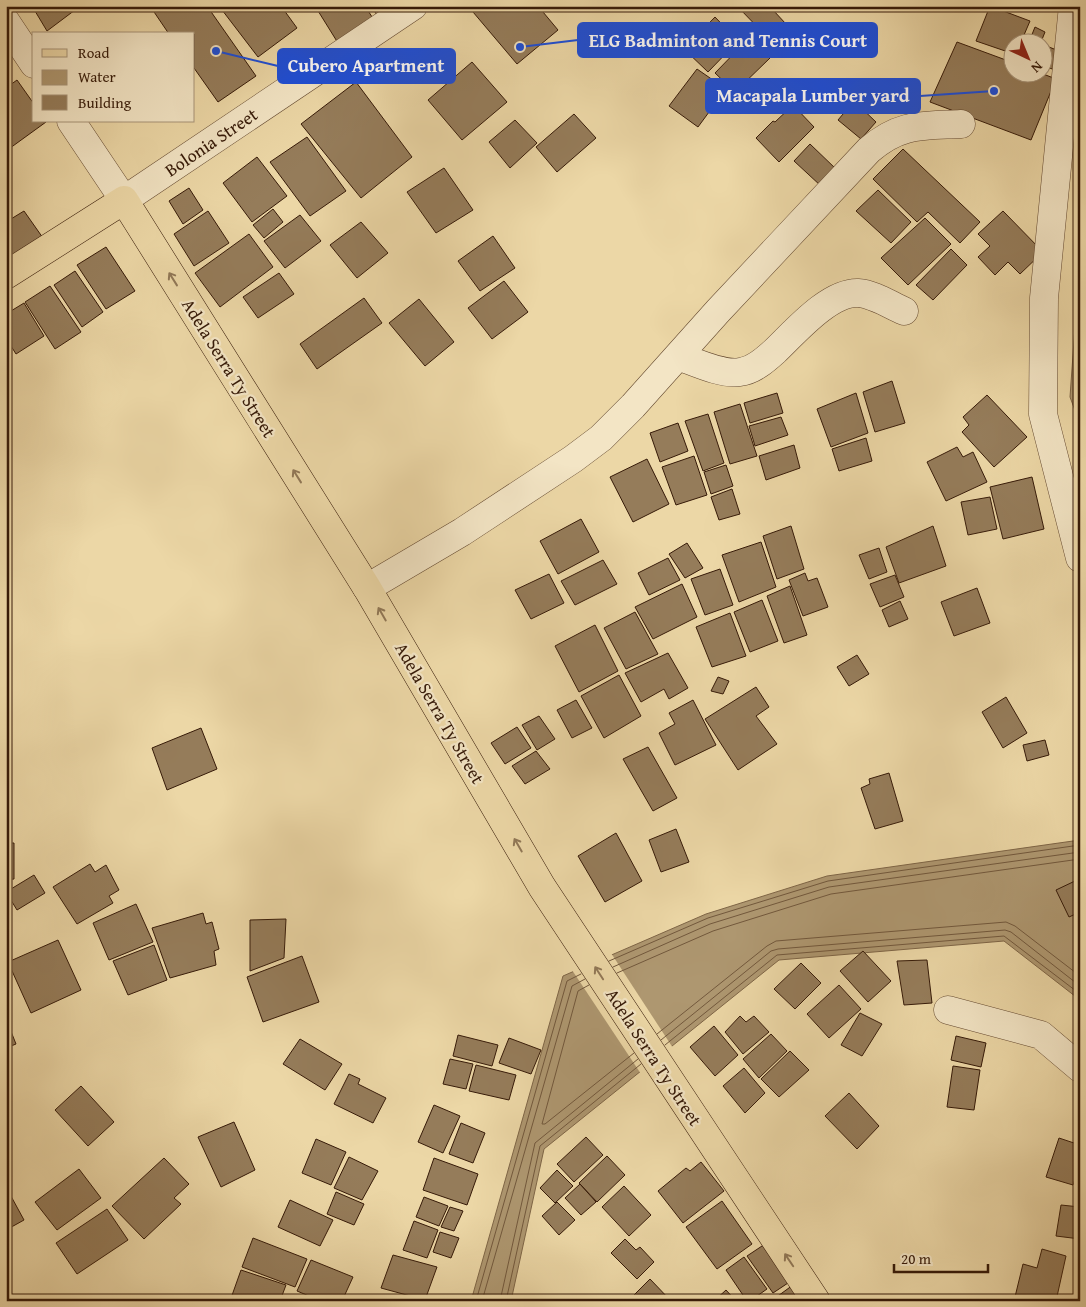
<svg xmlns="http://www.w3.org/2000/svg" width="1086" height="1307" font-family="'Gentium Book Plus',serif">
<rect width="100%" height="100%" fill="#ecd7a6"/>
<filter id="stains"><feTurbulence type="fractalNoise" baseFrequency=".004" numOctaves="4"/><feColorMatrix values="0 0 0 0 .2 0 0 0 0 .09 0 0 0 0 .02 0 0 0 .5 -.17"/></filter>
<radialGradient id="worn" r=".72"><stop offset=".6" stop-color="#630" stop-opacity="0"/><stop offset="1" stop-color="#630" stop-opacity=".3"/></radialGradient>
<!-- water -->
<path fill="#ae9770" stroke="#7e6546" d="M 1080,256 L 1080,424 L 1070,397 Z
M 1080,840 L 1080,1000 L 1004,941 L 779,960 L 544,1149 L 511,1301 L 471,1301 L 563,976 L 706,914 L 827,876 Z"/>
<!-- pier -->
<path fill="#ecd7a6" d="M 611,953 L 673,1048 L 641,1074 L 572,970 Z"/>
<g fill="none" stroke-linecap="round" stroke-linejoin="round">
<!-- shore -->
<path stroke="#72583c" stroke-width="1" d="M 1080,329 L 1075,396 L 1080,409
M 609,961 L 708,918 L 828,881 L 1080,845
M 613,967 L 710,924 L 829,887 L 1080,852
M 617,973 L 713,931 L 831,894 L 1080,859
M 589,985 L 578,991 L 542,1124 L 545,1124 L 634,1053
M 657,1034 L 767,946 L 776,941 L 1006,922 L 1015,926 L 1080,976
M 661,1040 L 771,951 L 778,949 L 1005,930 L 1011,932 L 1080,986
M 665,1045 L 777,955 L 1004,936 L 1080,994
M 476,1301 L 567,981 L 581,974
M 482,1301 L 572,986 L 585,979
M 500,1301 L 535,1143 L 638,1059
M 506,1301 L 540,1146 L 641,1064"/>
</g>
<!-- building -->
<path fill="#957c5a" stroke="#361a08" d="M 32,6 L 73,6 L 75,10 L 47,31 Z
M 150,6 L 207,6 L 256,76 L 218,102 L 194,68 L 194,34 L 169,34 Z
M 219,6 L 281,6 L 297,28 L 258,57 Z
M 315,6 L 365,6 L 374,20 L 338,43 Z
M 371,6 L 398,6 L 379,18 Z
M 479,6 L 538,6 L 558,30 L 517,64 L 473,12 Z
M 737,6 L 777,6 L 773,10 L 786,24 L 770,40 Z
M 990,6 L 1030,21 L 1021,42 L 1014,42 L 1014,54 L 976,41 Z
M 715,17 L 738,41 L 708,72 L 684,49 Z
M 1035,27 L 1045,32 L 1041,42 L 1029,42 Z
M 749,38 L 770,58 L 735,92 L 715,73 Z
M 957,42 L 1014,63 L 1014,72 L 1038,72 L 1056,79 L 1031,140 L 930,102 Z
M 1044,45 L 1059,51 L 1055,70 L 1044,66 Z
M 472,62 L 507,102 L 462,140 L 428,100 Z
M 697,69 L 726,89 L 698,127 L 669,106 Z
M 17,80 L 34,104 L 34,121 L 46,122 L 6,151 L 6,88 Z
M 356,82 L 412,157 L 361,198 L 301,124 Z
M 854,101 L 876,122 L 861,139 L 838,120 Z
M 793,105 L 814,127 L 779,162 L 756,138 L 773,121 L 775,122 Z
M 574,114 L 596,138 L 557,172 L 536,147 Z
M 515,120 L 537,143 L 510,168 L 489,142 Z
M 307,137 L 346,191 L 310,216 L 270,162 Z
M 810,144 L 836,169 L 821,186 L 794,161 Z
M 903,149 L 980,222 L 960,243 L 928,212 L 917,222 L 873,179 Z
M 257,157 L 287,196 L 252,222 L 223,183 Z
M 444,168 L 473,210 L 436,233 L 407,192 Z
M 189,188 L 203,210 L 183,224 L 169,201 Z
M 878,190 L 911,222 L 891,243 L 856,211 Z
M 273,209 L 283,222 L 264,238 L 253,225 Z
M 24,211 L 43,238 L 6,260 L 6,222 Z
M 208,211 L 229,243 L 194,266 L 174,234 Z
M 1003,211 L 1043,252 L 1020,274 L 1008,262 L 995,275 L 978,257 L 990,246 L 978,234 Z
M 300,215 L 321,241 L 285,268 L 264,241 Z
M 925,218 L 951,244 L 908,285 L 881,258 Z
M 361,222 L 388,253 L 357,278 L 330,245 Z
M 249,234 L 273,267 L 220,307 L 195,273 Z
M 493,236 L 515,268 L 480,291 L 458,261 Z
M 106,247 L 135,291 L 106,309 L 77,265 Z
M 951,249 L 967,265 L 933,300 L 916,285 Z
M 75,271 L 103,312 L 82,327 L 54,285 Z
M 279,273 L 294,294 L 258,318 L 243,297 Z
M 504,281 L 528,312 L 492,339 L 468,308 Z
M 50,286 L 81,332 L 55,349 L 25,302 Z
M 364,298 L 382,323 L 317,369 L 300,344 Z
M 419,299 L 454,342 L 425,366 L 389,323 Z
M 24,303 L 44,336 L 16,354 L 6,338 L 6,314 Z
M 892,381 L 905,423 L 875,432 L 863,392 Z
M 777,393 L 783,413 L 750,423 L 744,403 Z
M 856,393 L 868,433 L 831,447 L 817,409 Z
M 987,395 L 1027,437 L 994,467 L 962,432 L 969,425 L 963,417 Z
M 740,404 L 757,456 L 730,464 L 714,412 Z
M 708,414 L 724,463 L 703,471 L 685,421 Z
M 781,417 L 788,435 L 755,446 L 749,426 Z
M 678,423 L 688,451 L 660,462 L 650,433 Z
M 866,438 L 872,461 L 839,471 L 832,449 Z
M 794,445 L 800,468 L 766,480 L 759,456 Z
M 957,447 L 963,457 L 973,452 L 987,482 L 946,501 L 927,462 Z
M 694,456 L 707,495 L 676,505 L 662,467 Z
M 647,459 L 669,504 L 633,522 L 610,477 Z
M 726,465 L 733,486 L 711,494 L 704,472 Z
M 1032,477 L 1044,529 L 1003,539 L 990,487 Z
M 732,489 L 740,514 L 719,520 L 711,497 Z
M 990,497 L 997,529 L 968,535 L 961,502 Z
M 581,519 L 599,552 L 558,574 L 540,541 Z
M 791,526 L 804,569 L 777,579 L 763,536 Z
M 933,526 L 946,566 L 899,583 L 886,547 Z
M 761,542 L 776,587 L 739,602 L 722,555 Z
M 687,543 L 703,568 L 685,578 L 669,554 Z
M 879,548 L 887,572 L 869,579 L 859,555 Z
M 668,558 L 680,580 L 649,595 L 638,573 Z
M 603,560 L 617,584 L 575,605 L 561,581 Z
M 720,569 L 733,605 L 705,615 L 691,579 Z
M 805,573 L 808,581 L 817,578 L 828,607 L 803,616 L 789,580 Z
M 549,574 L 564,603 L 531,619 L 515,590 Z
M 895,575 L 904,597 L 880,607 L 870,584 Z
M 682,584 L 697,617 L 653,639 L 635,607 Z
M 790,586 L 807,635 L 784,643 L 767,596 Z
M 977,588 L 990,623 L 954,636 L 941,602 Z
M 762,600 L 778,641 L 750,652 L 734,612 Z
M 900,601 L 908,619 L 889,627 L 882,610 Z
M 635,612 L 658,654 L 626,669 L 604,628 Z
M 730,613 L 746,656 L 712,667 L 696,627 Z
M 595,625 L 618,671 L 579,692 L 555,646 Z
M 668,653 L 688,688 L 669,699 L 664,689 L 641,702 L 625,673 Z
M 857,655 L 869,674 L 849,686 L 837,667 Z
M 619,675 L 641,716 L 604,738 L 581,696 Z
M 718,677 L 729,681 L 723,694 L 711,691 Z
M 756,687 L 769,707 L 756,716 L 777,744 L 738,770 L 705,719 Z
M 1006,697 L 1027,733 L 1003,748 L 982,712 Z
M 576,700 L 592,728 L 572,738 L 557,710 Z
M 693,700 L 716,745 L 675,765 L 659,733 L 675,724 L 669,713 Z
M 539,716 L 555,739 L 537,750 L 522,725 Z
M 517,727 L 531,748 L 505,764 L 491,743 Z
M 201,728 L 217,769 L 167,790 L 152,748 Z
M 1045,740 L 1049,755 L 1027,761 L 1023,745 Z
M 648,747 L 677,798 L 653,811 L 623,759 Z
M 536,751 L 550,769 L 525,784 L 512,766 Z
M 889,773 L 903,821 L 875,829 L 861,788 L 870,784 L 869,779 Z
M 676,829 L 689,862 L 661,872 L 649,840 Z
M 616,833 L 642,881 L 605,902 L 578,856 Z
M 6,843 L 14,843 L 14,879 L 6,880 Z
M 90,864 L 95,872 L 106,865 L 119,890 L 109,896 L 113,903 L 77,924 L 53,887 Z
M 34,875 L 45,893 L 17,910 L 6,892 Z
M 1075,881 L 1080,890 L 1080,912 L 1069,917 L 1056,890 Z
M 136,904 L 153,942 L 109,960 L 93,923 Z
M 203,913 L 206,924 L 212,922 L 219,949 L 214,951 L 216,965 L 170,978 L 152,928 Z
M 286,919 L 284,958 L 250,971 L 250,920 Z
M 58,940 L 81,990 L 31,1013 L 8,962 Z
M 154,945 L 167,980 L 128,995 L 113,961 Z
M 863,951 L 891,981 L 868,1002 L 840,971 Z
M 302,956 L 319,1002 L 263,1022 L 247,977 Z
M 927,960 L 932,1003 L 904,1005 L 897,961 Z
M 801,963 L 821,983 L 795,1009 L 774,989 Z
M 839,985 L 861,1009 L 829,1038 L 807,1014 Z
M 860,1013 L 882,1024 L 862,1056 L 841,1045 Z
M 740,1016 L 746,1022 L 754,1016 L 769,1032 L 743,1054 L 725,1032 Z
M 6,1019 L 16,1044 L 6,1048 Z
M 714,1026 L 738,1055 L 715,1076 L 690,1047 Z
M 771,1034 L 787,1051 L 759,1078 L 743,1059 Z
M 458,1035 L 498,1045 L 492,1066 L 453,1056 Z
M 956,1036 L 986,1043 L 981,1067 L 951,1060 Z
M 509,1038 L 541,1050 L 531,1074 L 499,1063 Z
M 300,1039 L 342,1064 L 325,1090 L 283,1064 Z
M 790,1051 L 809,1070 L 779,1097 L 761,1079 Z
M 450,1059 L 473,1064 L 466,1089 L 443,1084 Z
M 476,1065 L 516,1075 L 509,1100 L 469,1091 Z
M 953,1066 L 980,1070 L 974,1110 L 947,1107 Z
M 744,1068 L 765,1093 L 745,1113 L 723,1086 Z
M 349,1074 L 360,1079 L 358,1084 L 386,1098 L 373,1123 L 334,1104 Z
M 81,1086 L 114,1122 L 88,1146 L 55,1110 Z
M 849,1093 L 879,1126 L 857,1149 L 825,1116 Z
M 434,1105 L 460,1116 L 443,1153 L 418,1142 Z
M 234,1122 L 255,1170 L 221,1187 L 198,1137 Z
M 461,1123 L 485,1133 L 473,1163 L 449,1154 Z
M 586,1137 L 603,1155 L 574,1182 L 557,1164 Z
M 1059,1138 L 1080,1145 L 1080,1164 L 1073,1185 L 1046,1177 Z
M 316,1139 L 346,1152 L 331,1185 L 302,1173 Z
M 607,1156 L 625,1175 L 597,1202 L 579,1183 Z
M 349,1157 L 378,1171 L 362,1200 L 334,1188 Z
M 164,1158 L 189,1184 L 174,1198 L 181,1204 L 144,1239 L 112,1206 Z
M 434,1158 L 478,1174 L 467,1205 L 423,1190 Z
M 701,1162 L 724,1191 L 683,1223 L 658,1191 L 686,1168 L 690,1171 Z
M 79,1169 L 101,1198 L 57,1230 L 35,1202 Z
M 557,1170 L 573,1186 L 555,1203 L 540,1188 Z
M 580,1184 L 596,1202 L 581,1215 L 565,1198 Z
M 624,1186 L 651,1215 L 629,1236 L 602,1207 Z
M 6,1187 L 24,1220 L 6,1230 Z
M 336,1192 L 364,1204 L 354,1225 L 327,1214 Z
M 424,1197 L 448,1206 L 439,1226 L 416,1217 Z
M 290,1200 L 333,1220 L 320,1246 L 278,1227 Z
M 722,1201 L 752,1244 L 717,1269 L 686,1227 Z
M 557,1202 L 575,1220 L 559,1235 L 542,1216 Z
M 1061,1205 L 1080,1207 L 1080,1239 L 1056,1236 Z
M 450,1207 L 463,1211 L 454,1231 L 441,1227 Z
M 107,1209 L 128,1240 L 77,1274 L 56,1243 Z
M 414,1221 L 438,1230 L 427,1258 L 403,1250 Z
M 440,1232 L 459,1238 L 451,1258 L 433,1252 Z
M 253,1238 L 307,1259 L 295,1287 L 242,1267 Z
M 625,1239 L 636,1250 L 640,1247 L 654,1262 L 637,1279 L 611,1253 Z
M 765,1244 L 791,1281 L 773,1293 L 747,1256 Z
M 1042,1249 L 1066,1256 L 1056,1301 L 1014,1301 L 1023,1264 L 1037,1268 Z
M 393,1255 L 437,1267 L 425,1300 L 381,1288 Z
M 744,1257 L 767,1289 L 750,1301 L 747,1301 L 726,1270 Z
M 311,1260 L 353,1277 L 342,1301 L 321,1301 L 297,1291 Z
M 241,1270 L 286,1285 L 280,1301 L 230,1301 Z
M 650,1279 L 671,1301 L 628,1301 Z
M 793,1285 L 804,1301 L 771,1301 Z
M 726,1290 L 736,1301 L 714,1301 Z"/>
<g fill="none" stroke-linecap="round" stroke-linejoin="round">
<defs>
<path id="minor" d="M 1073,6 L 1044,298 L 1043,414 L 1080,558
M 6,22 L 34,64
M 71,121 L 124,200 L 413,6
M 678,356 C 695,362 722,375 740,372 C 754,370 765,360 775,351 C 795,332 829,292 858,293 C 874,294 890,305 904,311
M 367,588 L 462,532 L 573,459 L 601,438 L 633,406 L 718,311 L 869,150 C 900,123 922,126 961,124
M 948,1010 L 1041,1035 L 1080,1068"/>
<path id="major" d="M 6,275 L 124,200 L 367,588 L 542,887 L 816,1301"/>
</defs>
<!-- minor casing -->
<use href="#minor" stroke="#644930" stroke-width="29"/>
<!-- major casing -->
<use href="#major" stroke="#361a08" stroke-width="29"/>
<!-- minor -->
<use href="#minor" stroke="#f3e5c5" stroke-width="28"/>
<!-- major -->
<use href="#major" stroke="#ecd7a6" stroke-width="28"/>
</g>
<!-- one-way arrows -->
<defs><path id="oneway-shaft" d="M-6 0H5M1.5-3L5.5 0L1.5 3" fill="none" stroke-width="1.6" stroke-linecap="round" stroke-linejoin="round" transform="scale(1.25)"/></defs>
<g stroke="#917857">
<use href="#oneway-shaft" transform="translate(173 279) rotate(-122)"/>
<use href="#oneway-shaft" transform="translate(297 476) rotate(-122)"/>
<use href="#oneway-shaft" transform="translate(382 614) rotate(-120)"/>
<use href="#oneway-shaft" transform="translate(518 845) rotate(-120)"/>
<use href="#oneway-shaft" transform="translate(599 973) rotate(-123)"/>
<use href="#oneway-shaft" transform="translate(789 1260) rotate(-124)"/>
</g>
<g text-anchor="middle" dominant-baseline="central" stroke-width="4.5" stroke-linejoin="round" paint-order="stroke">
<!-- street labels -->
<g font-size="18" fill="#361a08" stroke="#f3e5c5">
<text transform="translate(211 142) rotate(-34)">Bolonia Street</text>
<text transform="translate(229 368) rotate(58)">Adela Serra Ty Street</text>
<text transform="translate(440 713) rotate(60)">Adela Serra Ty Street</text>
<text transform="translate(654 1057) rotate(57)">Adela Serra Ty Street</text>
</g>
</g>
<!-- callouts -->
<path fill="none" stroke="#1d4ed8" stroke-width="2" d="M520 47L578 40M216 51L278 66M994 91L920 96"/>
<g fill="#1d4ed8" stroke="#f3e5c5" stroke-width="2">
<circle cx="520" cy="47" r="5"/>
<circle cx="216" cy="51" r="5"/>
<circle cx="994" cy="91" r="5"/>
</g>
<g fill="#1d4ed8" stroke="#1d4ed8" stroke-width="2">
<rect x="578" y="23" width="299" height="34" rx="5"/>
<rect x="278" y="49" width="177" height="34" rx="5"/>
<rect x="706" y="79" width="214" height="34" rx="5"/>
</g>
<g font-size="19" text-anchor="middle" font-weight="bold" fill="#fff">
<text x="728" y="47">ELG Badminton and Tennis Court</text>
<text x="366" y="72">Cubero Apartment</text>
<text x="813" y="102">Macapala Lumber yard</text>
</g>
<!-- margin -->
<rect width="1086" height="1307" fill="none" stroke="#ecd7a6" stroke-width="25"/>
<rect x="8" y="8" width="1071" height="1292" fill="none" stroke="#361a08" stroke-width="2.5"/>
<rect x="12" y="12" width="1061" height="1282" fill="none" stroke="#361a08"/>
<!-- legend -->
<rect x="32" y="32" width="162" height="90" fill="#f3e5c5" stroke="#a79479"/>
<rect x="42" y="49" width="25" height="8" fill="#ecd7a6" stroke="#a79479"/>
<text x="78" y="58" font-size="15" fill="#361a08">Road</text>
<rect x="42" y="70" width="25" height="15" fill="#ae9770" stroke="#a79479"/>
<text x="78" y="82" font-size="15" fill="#361a08">Water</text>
<rect x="42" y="95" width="25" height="15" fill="#957c5a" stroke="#a79479"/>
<text x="78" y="108" font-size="15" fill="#361a08">Building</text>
<!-- north arrow -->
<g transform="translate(1028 58) rotate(136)"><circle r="24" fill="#f3e5c5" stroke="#a79479"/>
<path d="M0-4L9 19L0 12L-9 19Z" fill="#8f2418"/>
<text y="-8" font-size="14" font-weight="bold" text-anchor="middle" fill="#361a08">N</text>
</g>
<!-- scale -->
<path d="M894 1264v8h94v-8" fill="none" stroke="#361a08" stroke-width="2.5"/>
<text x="901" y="1264" font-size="15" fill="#361a08" stroke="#f3e5c5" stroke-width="4" paint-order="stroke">20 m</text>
<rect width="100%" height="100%" filter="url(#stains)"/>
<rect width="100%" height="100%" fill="url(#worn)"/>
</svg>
